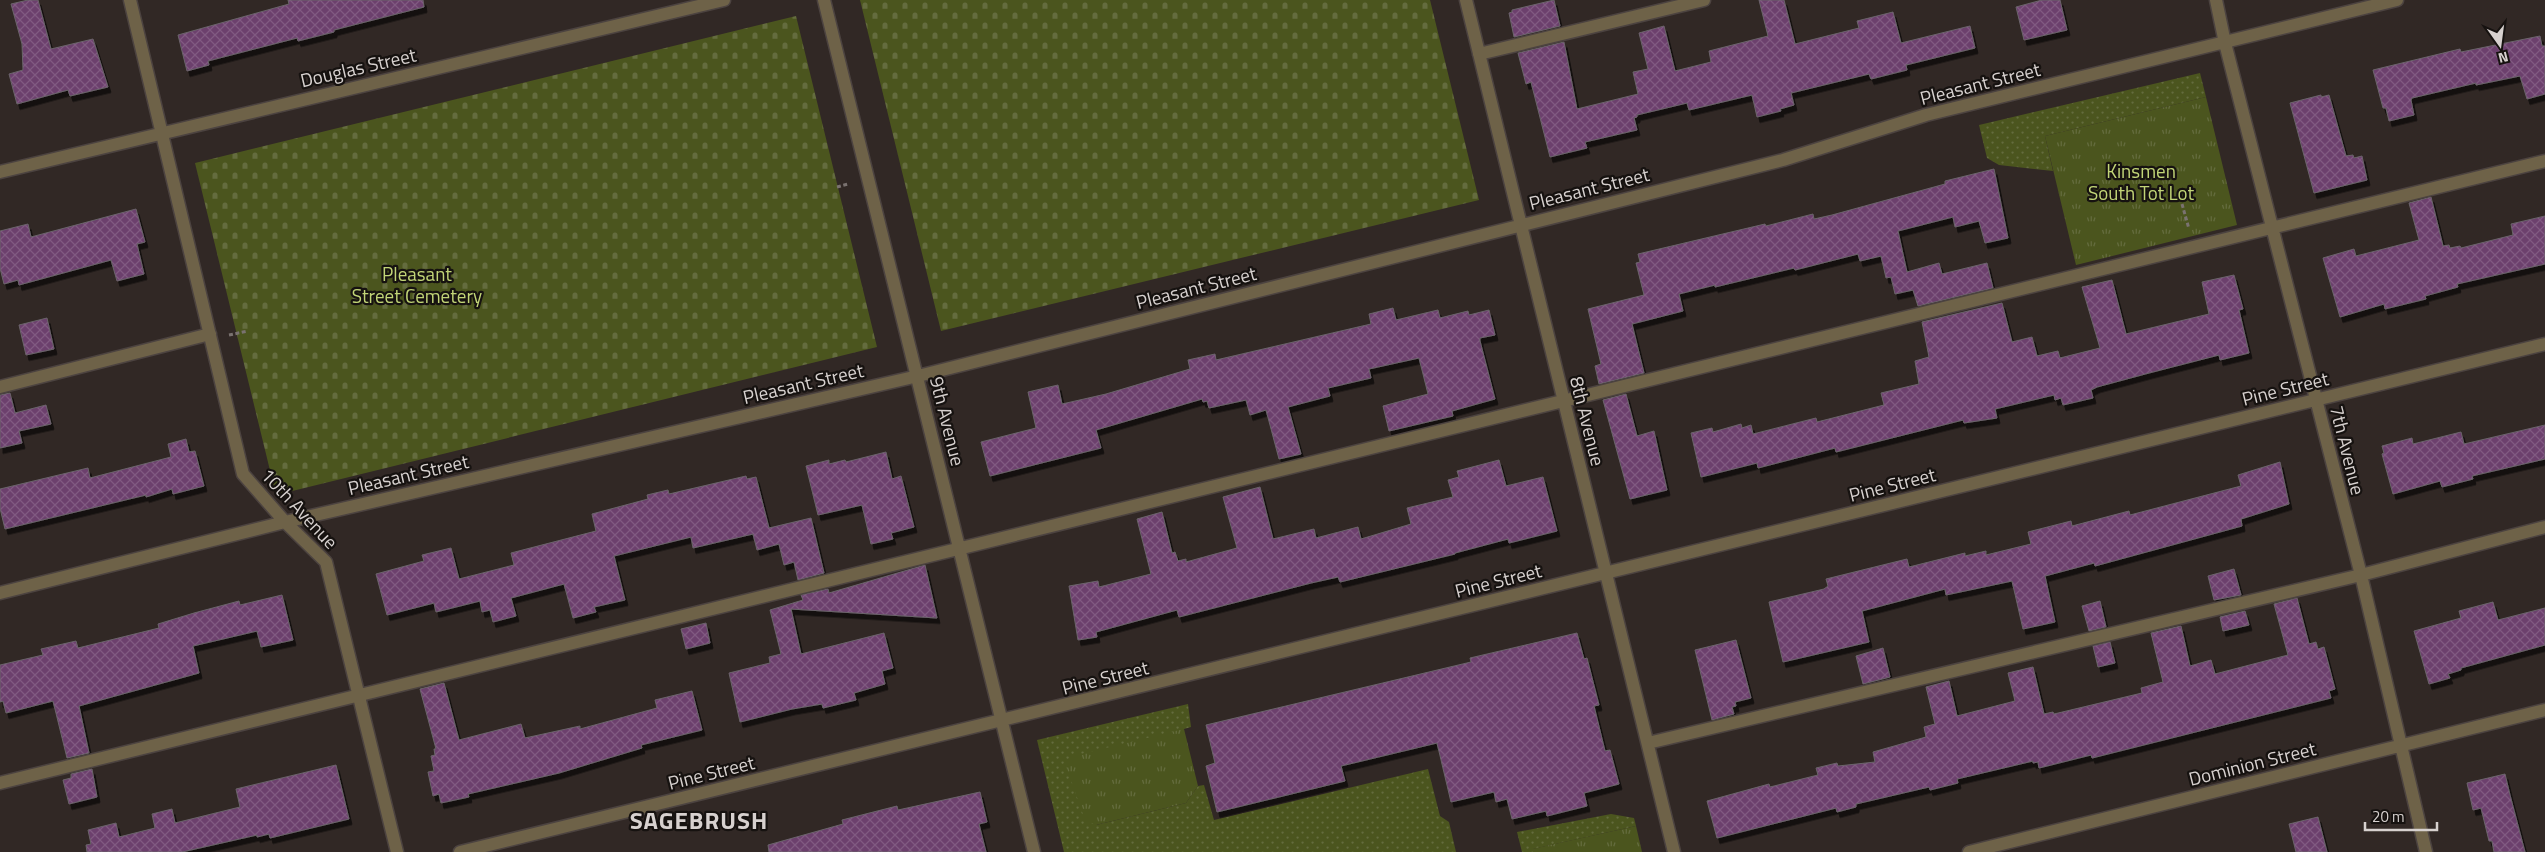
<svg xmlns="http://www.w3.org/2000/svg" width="2545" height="852" font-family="'Titillium Web',sans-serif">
<defs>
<pattern id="grass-dots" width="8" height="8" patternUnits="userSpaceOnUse" patternTransform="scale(1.25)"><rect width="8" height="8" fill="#4b551e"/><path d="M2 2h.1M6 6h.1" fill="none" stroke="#646c3e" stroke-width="1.8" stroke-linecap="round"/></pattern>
<pattern id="cemetery-stones" width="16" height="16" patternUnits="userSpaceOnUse" patternTransform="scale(1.25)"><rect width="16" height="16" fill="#4b551e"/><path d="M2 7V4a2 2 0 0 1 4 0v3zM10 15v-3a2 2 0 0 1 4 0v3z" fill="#646c3e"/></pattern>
<pattern id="park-tufts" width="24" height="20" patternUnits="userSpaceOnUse" patternTransform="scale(1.25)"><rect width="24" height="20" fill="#4b551e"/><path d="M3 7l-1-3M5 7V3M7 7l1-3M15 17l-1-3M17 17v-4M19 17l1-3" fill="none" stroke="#646c3e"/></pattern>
<pattern id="building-cross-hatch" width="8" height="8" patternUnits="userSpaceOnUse" patternTransform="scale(1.25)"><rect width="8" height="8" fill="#6c3f6d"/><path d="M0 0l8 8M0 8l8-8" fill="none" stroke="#805a81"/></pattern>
<filter id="shadow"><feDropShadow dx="3" dy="5.5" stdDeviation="0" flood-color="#0009"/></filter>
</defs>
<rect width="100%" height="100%" fill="#312825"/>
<!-- grass -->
<path fill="url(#grass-dots)" d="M 2200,73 L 2206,97 L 2045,136 L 2053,171 L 1999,165 L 1987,158 L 1979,125 Z
M 1188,704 L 1191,727 L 1184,729 L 1096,825 L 1186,803 L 1198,786 L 1204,785 L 1214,820 L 1428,769 L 1440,816 L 1449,822 L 1456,852 L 1064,852 L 1037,740 Z
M 1611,814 L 1634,818 L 1636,826 L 1533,849 L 1533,852 L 1522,852 L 1517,832 Z"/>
<!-- cemetery -->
<path fill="url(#cemetery-stones)" d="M 860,0 L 1430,0 L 1479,200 L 941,331 Z
M 796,16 L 877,347 L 276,495 L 195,163 Z"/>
<!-- park -->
<path fill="url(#park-tufts)" d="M 2206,97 L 2237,225 L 2076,265 L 2045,136 Z
M 1184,729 L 1198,786 L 1186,803 L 1096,825 L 1085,820 L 1066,766 L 1073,756 Z
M 1636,826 L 1642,852 L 1533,852 L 1532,849 Z"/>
<!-- building -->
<path fill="url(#building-cross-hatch)" stroke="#6b646b" filter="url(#shadow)" d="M 28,0 L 38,0 L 51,49 L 93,39 L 108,87 L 70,96 L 68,90 L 17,104 L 9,74 L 23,70 L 22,44 L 11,4 Z
M 288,0 L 423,0 L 424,7 L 334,30 L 334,32 L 298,41 L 297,38 L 208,61 L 209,65 L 187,71 L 178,35 L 289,4 Z
M 1554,0 L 1560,26 L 1514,37 L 1509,13 L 1512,12 L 1512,10 Z
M 1759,0 L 1784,0 L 1795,44 L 1859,28 L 1857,21 L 1893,12 L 1901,43 L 1970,26 L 1975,48 L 1906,65 L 1907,70 L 1871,79 L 1869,74 L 1791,93 L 1794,105 L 1780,109 L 1781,111 L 1757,117 L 1752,95 L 1689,110 L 1687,103 L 1637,115 L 1637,117 L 1634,118 L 1637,130 L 1585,142 L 1587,148 L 1550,157 L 1531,82 L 1526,84 L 1518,53 L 1564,42 L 1577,109 L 1638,94 L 1633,72 L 1648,69 L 1639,33 L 1664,26 L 1675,71 L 1711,62 L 1709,51 L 1768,36 Z
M 2042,0 L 2060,0 L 2067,30 L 2024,40 L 2016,7 Z
M 2540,36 L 2542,46 L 2545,46 L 2545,94 L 2527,99 L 2520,76 L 2476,85 L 2476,83 L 2412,98 L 2411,100 L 2414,115 L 2389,121 L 2386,108 L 2383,108 L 2373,70 L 2460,49 L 2461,52 Z
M 2321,95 L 2321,97 L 2329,95 L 2346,156 L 2353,155 L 2354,158 L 2362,156 L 2367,180 L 2314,193 L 2290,103 Z
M 1994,169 L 2008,238 L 1985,243 L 1979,221 L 1955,227 L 1953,217 L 1898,231 L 1907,272 L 1939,263 L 1942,274 L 1987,263 L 1993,288 L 1918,306 L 1913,290 L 1895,294 L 1891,277 L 1886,278 L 1881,256 L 1860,261 L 1858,254 L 1795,270 L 1794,268 L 1715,287 L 1715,285 L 1679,294 L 1683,311 L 1632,324 L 1644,373 L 1599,384 L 1595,366 L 1601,364 L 1588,309 L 1644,295 L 1636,263 L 1640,262 L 1638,254 L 1765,224 L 1766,226 L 1813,214 L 1814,219 L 1832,215 L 1945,184 L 1945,181 Z
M 2431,197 L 2443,246 L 2449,245 L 2450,248 L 2460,246 L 2461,248 L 2513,235 L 2511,224 L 2545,216 L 2545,264 L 2457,284 L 2458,287 L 2425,296 L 2426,299 L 2385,309 L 2384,304 L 2340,317 L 2323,258 L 2354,249 L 2356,256 L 2419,240 L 2409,203 Z
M 136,209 L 145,242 L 137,244 L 144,274 L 117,281 L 111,260 L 19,285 L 18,280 L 4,284 L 0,268 L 0,231 L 28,224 L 31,237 Z
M 2234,275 L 2243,309 L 2239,310 L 2249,353 L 2220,360 L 2219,355 L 2149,373 L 2097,387 L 2091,390 L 2093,398 L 2063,405 L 2061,398 L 2055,400 L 2054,395 L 1995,409 L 1997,418 L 1964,423 L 1963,420 L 1836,452 L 1835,448 L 1758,468 L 1757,463 L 1701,477 L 1691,433 L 1712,428 L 1713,432 L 1741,424 L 1742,428 L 1751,425 L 1753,434 L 1816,418 L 1817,422 L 1884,405 L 1881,393 L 1919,384 L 1915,361 L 1929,357 L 1922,322 L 2002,303 L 2012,342 L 2032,337 L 2037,356 L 2058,351 L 2060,358 L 2100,348 L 2082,287 L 2112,280 L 2126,334 L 2209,314 L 2202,282 Z
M 1393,308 L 1396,320 L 1438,310 L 1440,318 L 1468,311 L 1469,315 L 1489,310 L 1495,335 L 1480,338 L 1480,341 L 1495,399 L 1452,411 L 1453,416 L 1389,431 L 1383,406 L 1428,394 L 1419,358 L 1369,369 L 1371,378 L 1328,388 L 1330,396 L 1288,407 L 1301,454 L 1279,459 L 1266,410 L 1250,415 L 1246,400 L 1209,408 L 1207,401 L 1203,402 L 1202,399 L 1096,430 L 1101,448 L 990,476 L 981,442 L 1036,428 L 1028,392 L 1058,385 L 1062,404 L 1106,394 L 1190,369 L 1188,360 L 1215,354 L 1216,360 L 1371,324 L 1369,314 Z
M 47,318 L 54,349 L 26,355 L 19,325 Z
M 10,393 L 15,413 L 46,405 L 51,424 L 19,431 L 22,443 L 0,448 L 0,395 Z
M 1626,394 L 1637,436 L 1654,431 L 1667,490 L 1630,499 L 1603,400 Z
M 2545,425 L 2545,459 L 2472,476 L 2473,479 L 2442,487 L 2440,481 L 2393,494 L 2382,454 L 2384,453 L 2382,446 L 2412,438 L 2413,444 L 2461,432 L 2464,444 Z
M 186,439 L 189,452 L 195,451 L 204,486 L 173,494 L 172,489 L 146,497 L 146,495 L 5,529 L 0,508 L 0,489 L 88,468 L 90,478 L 171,457 L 168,444 Z
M 886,452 L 892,479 L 901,476 L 914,527 L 891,533 L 893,539 L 871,544 L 862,505 L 818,515 L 806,466 L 829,460 L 829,464 L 845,460 L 846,462 Z
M 1499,460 L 1506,486 L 1543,477 L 1557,531 L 1509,543 L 1508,539 L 1455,553 L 1455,554 L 1340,582 L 1338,577 L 1311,583 L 1179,617 L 1177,610 L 1096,632 L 1097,637 L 1078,640 L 1069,586 L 1098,581 L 1099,587 L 1151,574 L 1137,519 L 1162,512 L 1172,553 L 1175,552 L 1178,561 L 1186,559 L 1186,562 L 1237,548 L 1223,497 L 1260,487 L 1273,539 L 1314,529 L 1316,538 L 1358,527 L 1361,539 L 1411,524 L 1407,508 L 1453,497 L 1448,480 L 1459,477 L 1457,471 Z
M 2280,462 L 2289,504 L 2241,519 L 2242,526 L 2095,566 L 2094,563 L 2045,576 L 2055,622 L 2023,629 L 2012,581 L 1946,595 L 1945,589 L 1862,611 L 1869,642 L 1783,662 L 1769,602 L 1824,589 L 1828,586 L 1826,579 L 1907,559 L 1909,567 L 1965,553 L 1965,556 L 1986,551 L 1986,555 L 2031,544 L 2028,532 L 2071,521 L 2072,526 L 2129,511 L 2130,515 L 2241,486 L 2238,475 Z
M 746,476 L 747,479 L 756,477 L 769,528 L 811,518 L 824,573 L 798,580 L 794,562 L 784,565 L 779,544 L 757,550 L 753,534 L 693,548 L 691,537 L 614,556 L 625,600 L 594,607 L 596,612 L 573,618 L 564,584 L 511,598 L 516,616 L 493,622 L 490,610 L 482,612 L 480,601 L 436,612 L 434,603 L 387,615 L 376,574 L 424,561 L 422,555 L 451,548 L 459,579 L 514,565 L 511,553 L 596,531 L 592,514 L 648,499 L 647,495 L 668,490 L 669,494 Z
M 925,565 L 937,618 L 791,609 L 801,654 L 884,633 L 893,668 L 882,671 L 885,684 L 854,693 L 856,700 L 823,708 L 822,704 L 792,709 L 740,722 L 729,673 L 770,663 L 769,657 L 781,654 L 770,610 L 803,600 L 801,595 L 828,589 L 829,593 Z
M 2234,569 L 2241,595 L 2214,600 L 2208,576 Z
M 282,595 L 293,640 L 261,647 L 257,631 L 193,646 L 199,673 L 79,706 L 89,753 L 67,758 L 53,701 L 6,713 L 3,701 L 0,702 L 0,665 L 43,655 L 41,649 L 76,641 L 78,648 L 159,628 L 158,624 L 194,613 L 239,601 L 240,605 Z
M 2297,598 L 2309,644 L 2316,642 L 2318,649 L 2324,647 L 2335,689 L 2329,691 L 2331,698 L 2092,758 L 2091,755 L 2039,768 L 2038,762 L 2033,763 L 2033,761 L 1957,779 L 1958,783 L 1930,790 L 1929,787 L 1856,804 L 1856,807 L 1837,812 L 1836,808 L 1717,838 L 1707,801 L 1769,784 L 1770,787 L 1818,775 L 1816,768 L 1837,763 L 1838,766 L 1875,762 L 1873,752 L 1926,737 L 1924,727 L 1935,724 L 1926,687 L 1949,681 L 1957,716 L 2015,701 L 2008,673 L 2033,667 L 2044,714 L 2053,712 L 2054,714 L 2142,693 L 2141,688 L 2163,682 L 2151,633 L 2181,626 L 2190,666 L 2211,660 L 2215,674 L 2288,655 L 2274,604 Z
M 2100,601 L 2106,627 L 2089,631 L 2082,606 Z
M 2493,602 L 2498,620 L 2545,608 L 2545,645 L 2461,668 L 2461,670 L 2448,674 L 2450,678 L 2429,684 L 2414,631 L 2461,618 L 2459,611 Z
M 2245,611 L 2249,625 L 2223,631 L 2220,617 Z
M 706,623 L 710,643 L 686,649 L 681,629 Z
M 1577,633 L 1584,659 L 1587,658 L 1599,705 L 1594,706 L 1605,751 L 1610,750 L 1619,784 L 1584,793 L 1587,806 L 1547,816 L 1546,811 L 1512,819 L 1507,799 L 1496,802 L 1494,792 L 1451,802 L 1437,743 L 1341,766 L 1345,781 L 1217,812 L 1206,766 L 1215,763 L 1206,725 L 1471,662 L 1470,658 Z
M 1736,640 L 1751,698 L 1735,702 L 1736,706 L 1732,707 L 1734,714 L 1712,720 L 1695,650 Z
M 2110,642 L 2115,663 L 2098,667 L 2093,646 Z
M 1883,648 L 1890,677 L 1863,684 L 1856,656 Z
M 444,683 L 459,740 L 521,724 L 525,738 L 580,726 L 580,729 L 657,708 L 655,700 L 692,691 L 702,730 L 641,745 L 642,748 L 559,773 L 468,794 L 469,797 L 441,803 L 439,794 L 433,796 L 428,772 L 434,771 L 431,756 L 435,755 L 434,749 L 436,749 L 420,689 Z
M 336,765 L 349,819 L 270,838 L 269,834 L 257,837 L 257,835 L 182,852 L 87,852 L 86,845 L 91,844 L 88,830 L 116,823 L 119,837 L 155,828 L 152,814 L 172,809 L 175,823 L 240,807 L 236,789 Z
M 92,769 L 97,797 L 69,804 L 63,780 L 71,778 L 71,774 Z
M 2505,774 L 2510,795 L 2525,852 L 2494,852 L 2492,841 L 2489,841 L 2481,808 L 2473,810 L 2467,783 Z
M 980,792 L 987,822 L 979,824 L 986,852 L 769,852 L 768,845 L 843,824 L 842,820 L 897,806 L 898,810 Z
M 2318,817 L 2327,852 L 2296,852 L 2289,824 Z"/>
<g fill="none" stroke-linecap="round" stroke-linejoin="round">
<defs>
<path id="minor" d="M 130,0 L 243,474 L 285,522 L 326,562 L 397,852
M 824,0 L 1034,852
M 1466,0 L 1674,852
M 2216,0 L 2225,43 L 2361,575 L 2426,852
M 1479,54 L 1704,0
M 0,172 L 724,0
M 0,387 L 210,334
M 0,593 L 285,522 L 918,376 L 1783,160 L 1926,115 L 2397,0
M 1648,743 L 2361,575 L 2545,527
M 0,783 L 2545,161
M 460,852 L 2545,344
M 1969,852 L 2545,710"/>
</defs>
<!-- minor casing -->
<use href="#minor" stroke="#4c4340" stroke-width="15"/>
<!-- path -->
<path stroke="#7a7270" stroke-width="3" stroke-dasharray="4 2.5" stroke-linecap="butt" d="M 837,187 L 848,184
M 2182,204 L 2189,229
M 229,335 L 248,331"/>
<!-- minor -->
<use href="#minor" stroke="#6e6248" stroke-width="12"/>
</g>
<g text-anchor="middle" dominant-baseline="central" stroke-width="4.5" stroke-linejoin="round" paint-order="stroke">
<!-- street labels -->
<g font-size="19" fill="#d7d1cf" stroke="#161210">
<text transform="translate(358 67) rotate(-13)">Douglas Street</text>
<text transform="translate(1980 83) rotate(-14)">Pleasant Street</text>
<text transform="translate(1589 188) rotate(-14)">Pleasant Street</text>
<text transform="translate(1196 287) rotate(-14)">Pleasant Street</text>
<text transform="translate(803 383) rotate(-13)">Pleasant Street</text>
<text transform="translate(2285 388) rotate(-14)">Pine Street</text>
<text transform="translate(948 421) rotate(76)">9th Avenue</text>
<text transform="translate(1588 421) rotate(76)">8th Avenue</text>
<text transform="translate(2348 450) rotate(76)">7th Avenue</text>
<text transform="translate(408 474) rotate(-13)">Pleasant Street</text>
<text transform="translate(1892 484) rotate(-14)">Pine Street</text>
<text transform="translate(300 508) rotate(47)">10th Avenue</text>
<text transform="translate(1498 580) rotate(-14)">Pine Street</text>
<text transform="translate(1105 677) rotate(-14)">Pine Street</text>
<text transform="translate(2252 763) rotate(-14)">Dominion Street</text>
<text transform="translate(711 772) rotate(-14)">Pine Street</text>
</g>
<!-- park labels -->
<g font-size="19" fill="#c2d577" stroke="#161210">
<text x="2141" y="170">Kinsmen<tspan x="2141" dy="22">South Tot Lot</tspan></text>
<text x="417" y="273">Pleasant<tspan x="417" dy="22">Street Cemetery</tspan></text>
</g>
<!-- district labels -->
<g font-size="24" font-weight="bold" letter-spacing="1" fill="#d7d1cf" stroke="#161210">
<text x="699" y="820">SAGEBRUSH</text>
</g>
</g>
<!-- north arrow -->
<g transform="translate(2500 45) rotate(166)" stroke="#161210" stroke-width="4" paint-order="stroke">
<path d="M0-4L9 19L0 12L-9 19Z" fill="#d7d1cf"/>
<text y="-8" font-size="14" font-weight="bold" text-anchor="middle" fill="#d7d1cf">N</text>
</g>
<!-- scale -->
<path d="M2365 822v8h72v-8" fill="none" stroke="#d7d1cf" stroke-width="2.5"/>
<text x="2372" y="822" font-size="15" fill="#d7d1cf" stroke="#161210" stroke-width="4" paint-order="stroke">20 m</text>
</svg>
